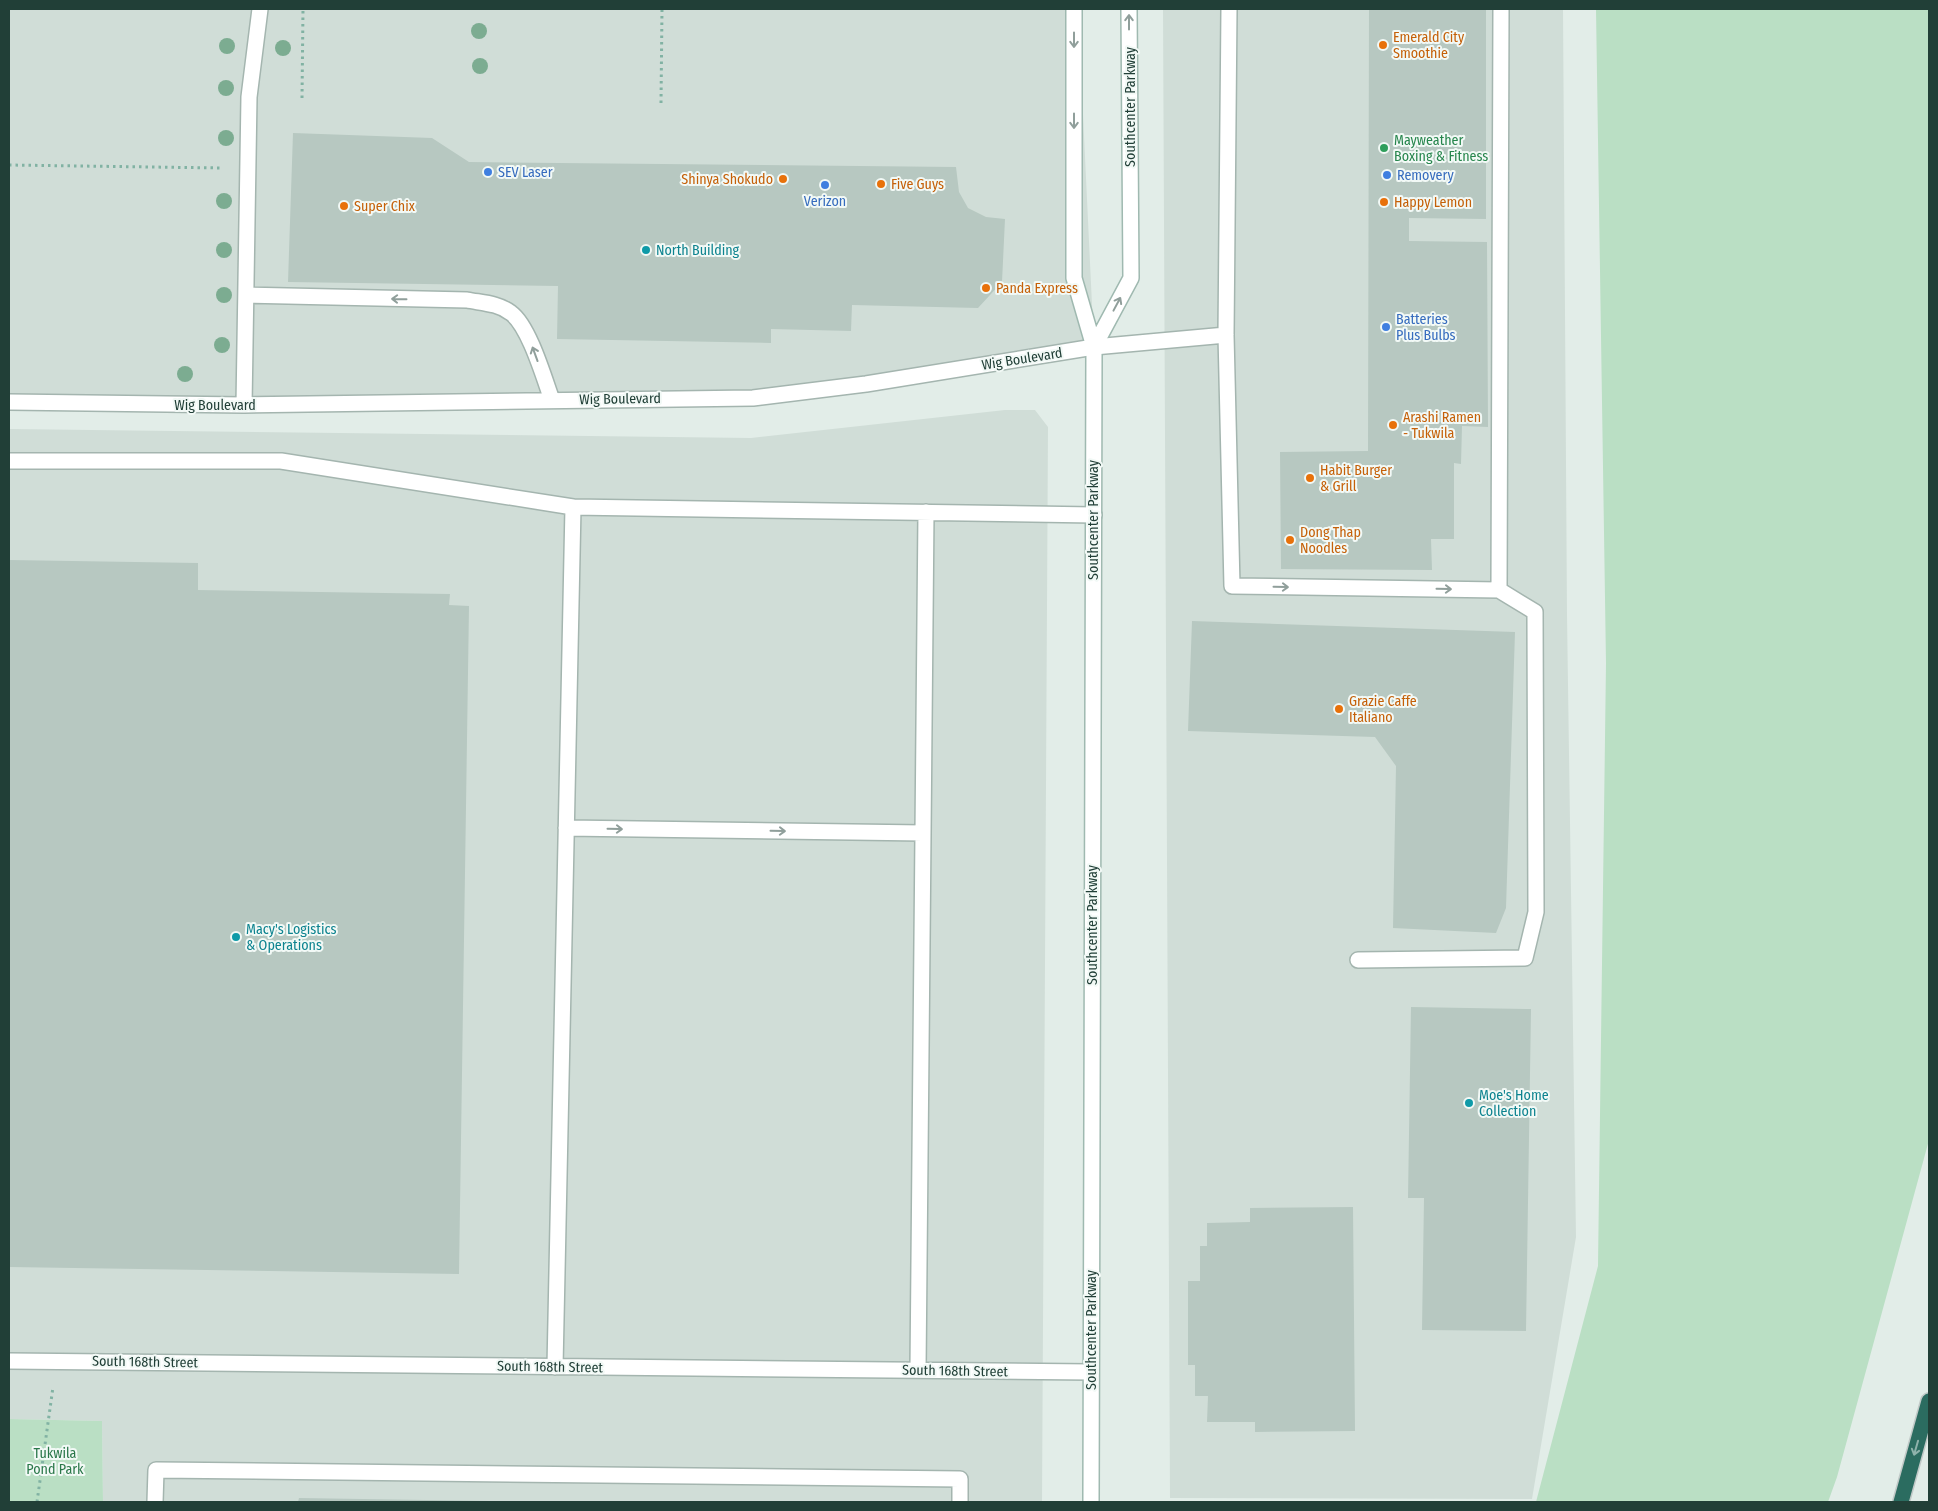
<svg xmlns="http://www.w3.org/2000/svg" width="1938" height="1511" font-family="'Fira Sans Condensed',sans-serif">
<rect width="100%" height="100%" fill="#e2ede8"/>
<!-- built -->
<path fill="#d0ddd7" d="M 9,9 L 1078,9 L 1094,347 L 753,398 L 9,400 Z
M 1163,9 L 1563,9 L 1567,615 L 1576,1237 L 1532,1499 L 1170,1498 Z
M 1005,410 L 1035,410 L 1048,427 L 1042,1502 L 103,1502 L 102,1421 L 9,1419 L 9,429 L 751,438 Z"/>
<!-- green -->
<path fill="#badfc4" d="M 1596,9 L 1929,9 L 1929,1140 L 1837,1477 L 1828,1502 L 1536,1502 L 1598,1266 L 1606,663 Z
M 9,1419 L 102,1421 L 103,1502 L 9,1502 Z"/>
<!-- building -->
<path fill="#b7c8c1" d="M 1369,9 L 1486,9 L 1486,219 L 1409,218 L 1409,241 L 1487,242 L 1488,427 L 1462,426 L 1461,464 L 1454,463 L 1454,539 L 1431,539 L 1432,570 L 1281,569 L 1280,452 L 1368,451 Z
M 293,133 L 432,138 L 469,162 L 956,167 L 959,192 L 968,208 L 986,217 L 1005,219 L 1002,282 L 978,308 L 852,305 L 851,331 L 771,329 L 771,343 L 557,339 L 558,286 L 288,282 Z
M 9,560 L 198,563 L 198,590 L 450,594 L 449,605 L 469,606 L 459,1274 L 9,1267 Z
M 1192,621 L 1515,632 L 1506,908 L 1496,933 L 1393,928 L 1396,766 L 1375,737 L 1188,731 Z
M 1411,1007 L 1531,1009 L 1526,1331 L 1422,1330 L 1424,1198 L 1408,1198 Z
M 1353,1207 L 1355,1431 L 1255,1432 L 1255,1422 L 1207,1422 L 1208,1396 L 1195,1396 L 1195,1365 L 1188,1365 L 1188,1281 L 1200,1281 L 1200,1246 L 1207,1246 L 1207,1223 L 1250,1222 L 1250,1208 Z
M 299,1498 L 489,1501 L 489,1502 L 298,1502 Z"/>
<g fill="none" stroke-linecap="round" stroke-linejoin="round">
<defs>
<path id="lane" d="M 1229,9 L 1226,335 L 1232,586 L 1499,590 L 1535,612 L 1536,912 L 1525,958 L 1358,960
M 246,295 L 467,300 C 482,303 498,303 511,313 C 529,326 544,378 552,400
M 9,402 L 244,405 L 753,398 L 866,384 L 1094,347 L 1226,335
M 244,405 L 249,97 L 260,9
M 9,461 L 281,461 L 573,507 L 555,1367
M 573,507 L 1094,515
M 1499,590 L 1501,9
M 566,828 L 923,833
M 9,1361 L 1091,1372
M 918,1370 L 926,512
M 155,1502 L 156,1470 L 960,1479 L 960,1502"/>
<path id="secondary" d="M 1074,9 L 1074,278 L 1094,347 L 1091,1502
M 1094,347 L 1131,278 L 1129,9"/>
<path id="highway" d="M 1901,1502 L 1929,1401"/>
</defs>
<!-- lane casing -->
<use href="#lane" stroke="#a4b5af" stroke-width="18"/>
<!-- secondary casing -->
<use href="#secondary" stroke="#9fb9b0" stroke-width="18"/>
<!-- highway casing -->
<use href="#highway" stroke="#c1c9c7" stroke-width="18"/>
<!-- path -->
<path stroke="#81b2a3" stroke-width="3" stroke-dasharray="2.5 4" stroke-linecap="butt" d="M 302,98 L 303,9
M 661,103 L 662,9
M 9,165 L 222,168
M 37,1502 L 53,1387"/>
<!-- lane -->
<use href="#lane" stroke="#fff" stroke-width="15"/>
<!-- secondary -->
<use href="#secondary" stroke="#fff" stroke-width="15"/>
<!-- highway -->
<use href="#highway" stroke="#2b6c60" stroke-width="15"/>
</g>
<!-- trees -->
<g fill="#7cac91">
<circle cx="479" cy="31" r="8"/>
<circle cx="227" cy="46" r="8"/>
<circle cx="283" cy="48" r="8"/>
<circle cx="480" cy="66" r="8"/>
<circle cx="226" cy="88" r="8"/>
<circle cx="226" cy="138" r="8"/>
<circle cx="224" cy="201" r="8"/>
<circle cx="224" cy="250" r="8"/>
<circle cx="224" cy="295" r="8"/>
<circle cx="222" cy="345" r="8"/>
<circle cx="185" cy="374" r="8"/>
</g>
<!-- one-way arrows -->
<defs><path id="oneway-shaft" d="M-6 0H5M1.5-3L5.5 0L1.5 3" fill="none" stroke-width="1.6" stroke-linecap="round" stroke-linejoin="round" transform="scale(1.25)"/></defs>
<g stroke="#909f9b">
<use href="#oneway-shaft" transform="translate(1129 22) rotate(-90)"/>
<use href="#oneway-shaft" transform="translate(1074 40) rotate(90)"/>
<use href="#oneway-shaft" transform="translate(1074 121) rotate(90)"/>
<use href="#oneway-shaft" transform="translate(399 299) rotate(-179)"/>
<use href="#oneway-shaft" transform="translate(1117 304) rotate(-62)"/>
<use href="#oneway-shaft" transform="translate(535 354) rotate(-110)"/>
<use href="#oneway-shaft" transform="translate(1281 587) rotate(1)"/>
<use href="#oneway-shaft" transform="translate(1444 589) rotate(1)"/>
<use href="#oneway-shaft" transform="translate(615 829) rotate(1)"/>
<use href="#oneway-shaft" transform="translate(778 831) rotate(1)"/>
</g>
<use stroke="#8eb2ab" href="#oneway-shaft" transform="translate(1916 1448) rotate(106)"/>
<!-- markers -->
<g fill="#e8710a" stroke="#f2f9f6" stroke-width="2">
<circle cx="1383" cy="45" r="5"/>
<circle cx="783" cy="179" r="5"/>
<circle cx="881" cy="184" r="5"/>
<circle cx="1384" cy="202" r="5"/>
<circle cx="344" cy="206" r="5"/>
<circle cx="986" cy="288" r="5"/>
<circle cx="1393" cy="425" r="5"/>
<circle cx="1310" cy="478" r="5"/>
<circle cx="1290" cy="540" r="5"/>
<circle cx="1339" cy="709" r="5"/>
</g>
<circle fill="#2e9e5b" stroke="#f2f9f6" stroke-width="2" cx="1384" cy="148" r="5"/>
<g fill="#3f7fe0" stroke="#f2f9f6" stroke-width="2">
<circle cx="488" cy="172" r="5"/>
<circle cx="1387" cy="175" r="5"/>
<circle cx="825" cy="185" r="5"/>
<circle cx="1386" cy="327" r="5"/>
</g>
<g fill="#0f9aa8" stroke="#f2f9f6" stroke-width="2">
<circle cx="646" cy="250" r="5"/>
<circle cx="236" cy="937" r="5"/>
<circle cx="1469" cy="1103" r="5"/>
</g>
<g text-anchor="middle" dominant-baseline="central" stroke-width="4" stroke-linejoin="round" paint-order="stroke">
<!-- food labels -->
<g font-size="14" fill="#c56008" stroke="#f2f9f6" text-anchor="start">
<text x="1393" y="37">Emerald City<tspan x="1393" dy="16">Smoothie</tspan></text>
<text x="773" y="179" text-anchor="end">Shinya Shokudo</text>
<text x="891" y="184">Five Guys</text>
<text x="1394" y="202">Happy Lemon</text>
<text x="354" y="206">Super Chix</text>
<text x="996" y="288">Panda Express</text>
<text x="1403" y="417">Arashi Ramen<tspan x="1403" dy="16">- Tukwila</tspan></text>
<text x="1320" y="470">Habit Burger<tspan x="1320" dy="16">&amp; Grill</tspan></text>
<text x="1300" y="532">Dong Thap<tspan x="1300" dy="16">Noodles</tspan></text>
<text x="1349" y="701">Grazie Caffe<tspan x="1349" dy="16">Italiano</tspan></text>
</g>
<!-- street labels -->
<g font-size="14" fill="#213f37" stroke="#f2f9f6">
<text transform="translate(1130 107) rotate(-90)">Southcenter Parkway</text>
<text transform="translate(1022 359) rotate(-9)">Wig Boulevard</text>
<text transform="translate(620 399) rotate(-1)">Wig Boulevard</text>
<text x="215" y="405">Wig Boulevard</text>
<text transform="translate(1093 520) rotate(-90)">Southcenter Parkway</text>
<text transform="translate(1092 925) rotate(-90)">Southcenter Parkway</text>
<text transform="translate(1091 1330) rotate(-90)">Southcenter Parkway</text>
<text transform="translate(145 1362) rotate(1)">South 168th Street</text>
<text transform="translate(550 1367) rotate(1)">South 168th Street</text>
<text transform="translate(955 1371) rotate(1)">South 168th Street</text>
</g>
<!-- leisure labels -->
<g font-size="14" fill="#27864d" stroke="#f2f9f6" text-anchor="start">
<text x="1394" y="140">Mayweather<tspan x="1394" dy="16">Boxing &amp; Fitness</tspan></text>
</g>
<!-- shop labels -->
<g font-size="14" fill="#366cbe" stroke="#f2f9f6" text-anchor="start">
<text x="498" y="172">SEV Laser</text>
<text x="1397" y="175">Removery</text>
<text x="825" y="201" text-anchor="middle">Verizon</text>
<text x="1396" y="319">Batteries<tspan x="1396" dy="16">Plus Bulbs</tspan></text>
</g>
<!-- culture labels -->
<g font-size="14" fill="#0d838f" stroke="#f2f9f6" text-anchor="start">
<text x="656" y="250">North Building</text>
<text x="246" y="929">Macy's Logistics<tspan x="246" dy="16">&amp; Operations</tspan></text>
<text x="1479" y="1095">Moe's Home<tspan x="1479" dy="16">Collection</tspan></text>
</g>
<!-- park labels -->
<g font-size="14" fill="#297749" stroke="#f2f9f6">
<text x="55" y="1453">Tukwila<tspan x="55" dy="16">Pond Park</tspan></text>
</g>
</g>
<!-- border -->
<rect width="1938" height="1511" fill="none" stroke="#213f37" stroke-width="20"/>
</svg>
